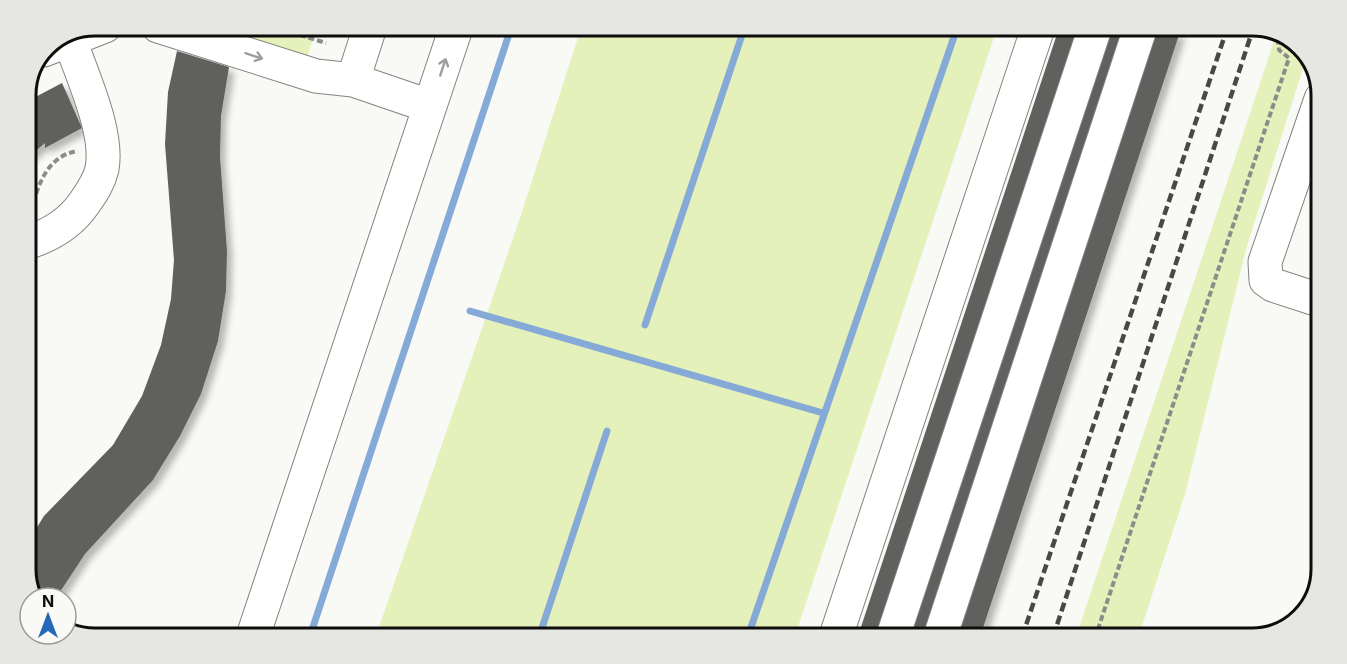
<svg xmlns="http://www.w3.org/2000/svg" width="1347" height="664" font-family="Inter,sans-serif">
<defs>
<filter id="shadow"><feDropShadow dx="5.5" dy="5.5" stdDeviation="3" flood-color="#0004"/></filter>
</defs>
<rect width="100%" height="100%" fill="#f9f9f6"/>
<!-- green -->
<path fill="#e5f1ba" d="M 189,26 L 317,27 L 305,63 Z
M 581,28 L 996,31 L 795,636 L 377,633 L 520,218 Z
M 1274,41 L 1305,62 L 1247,246 L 1185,494 L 1138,638 L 1076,637 Z"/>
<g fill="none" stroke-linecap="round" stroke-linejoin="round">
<!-- stream -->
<path stroke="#86aad8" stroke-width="7" d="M 470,311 L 823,413
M 645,325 L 744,29
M 311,633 L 511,28
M 540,634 L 607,431
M 748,636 L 956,31"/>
</g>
<!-- building -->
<path fill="#60615e" filter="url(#shadow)" d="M 1058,31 L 1081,31 L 883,636 L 858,636 Z
M 1099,31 L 1127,32 L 929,637 L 900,636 Z
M 1155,32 L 1180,32 L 980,637 L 955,637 Z
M 1293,42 L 1300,48 L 1305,52 L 1292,48 Z
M 177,51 L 229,67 L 221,116 L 220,157 L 227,251 L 226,291 L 218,341 L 201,394 L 180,436 L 153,480 L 85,554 L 56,598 L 34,598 L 26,574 L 26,545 L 44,516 L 113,445 L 142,396 L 161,345 L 171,299 L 174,260 L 165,144 L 168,92 Z
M 62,83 L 82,128 L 45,148 L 45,143 L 26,159 L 26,102 Z"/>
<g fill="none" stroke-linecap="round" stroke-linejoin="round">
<defs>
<path id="minor" d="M 158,26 L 316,76 L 353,80 L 429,106
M 44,50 L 105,26
M 353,80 L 370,27
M 26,243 C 49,236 71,223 85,202 C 92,192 99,182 102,169 C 109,132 82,76 70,40
M 1319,300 L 1273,285 L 1266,280 L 1265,262 L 1321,99
M 254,633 L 456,28
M 836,636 L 1037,31
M 893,636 L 1094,31
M 940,637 L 1139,32"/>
</defs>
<!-- minor casing -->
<use href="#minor" stroke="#838480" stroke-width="35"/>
<!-- path -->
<path stroke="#8c8c8a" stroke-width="4" stroke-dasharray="6 3" stroke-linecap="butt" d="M 274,27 L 326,43
M 32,211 C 37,185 48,155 78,151
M 1095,638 L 1289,58 L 1279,50 L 1277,33"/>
<!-- minor -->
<use href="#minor" stroke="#fff" stroke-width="33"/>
<!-- rail -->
<path stroke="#484847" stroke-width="4.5" stroke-dasharray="9 4.5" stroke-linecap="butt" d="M 1022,637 L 1226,32
M 1053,637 L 1252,32"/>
</g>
<!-- one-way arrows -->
<defs><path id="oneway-shaft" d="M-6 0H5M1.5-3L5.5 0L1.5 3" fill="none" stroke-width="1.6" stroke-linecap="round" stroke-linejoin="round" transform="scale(1.5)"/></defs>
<g stroke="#9e9e9e">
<use href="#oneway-shaft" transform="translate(254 56) rotate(18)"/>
<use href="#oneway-shaft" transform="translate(443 67) rotate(-72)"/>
</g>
<!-- crop -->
<path d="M0 0H1347V664H0ZM95 36H1252A59 59 0 0 1 1311 95V569A59 59 0 0 1 1252 628H95A59 59 0 0 1 36 569V95A59 59 0 0 1 95 36Z" fill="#e6e6e3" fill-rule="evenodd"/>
<path fill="none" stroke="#0d0d0c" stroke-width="3" d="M95 36H1252A59 59 0 0 1 1311 95V569A59 59 0 0 1 1252 628H95A59 59 0 0 1 36 569V95A59 59 0 0 1 95 36Z"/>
<!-- north arrow -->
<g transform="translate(48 616)"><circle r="28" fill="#f9f9f6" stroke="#9b9b98" stroke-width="1.5"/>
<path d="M0-4.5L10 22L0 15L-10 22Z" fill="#2468b9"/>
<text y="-9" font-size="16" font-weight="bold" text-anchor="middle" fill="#0d0d0c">N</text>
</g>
</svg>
